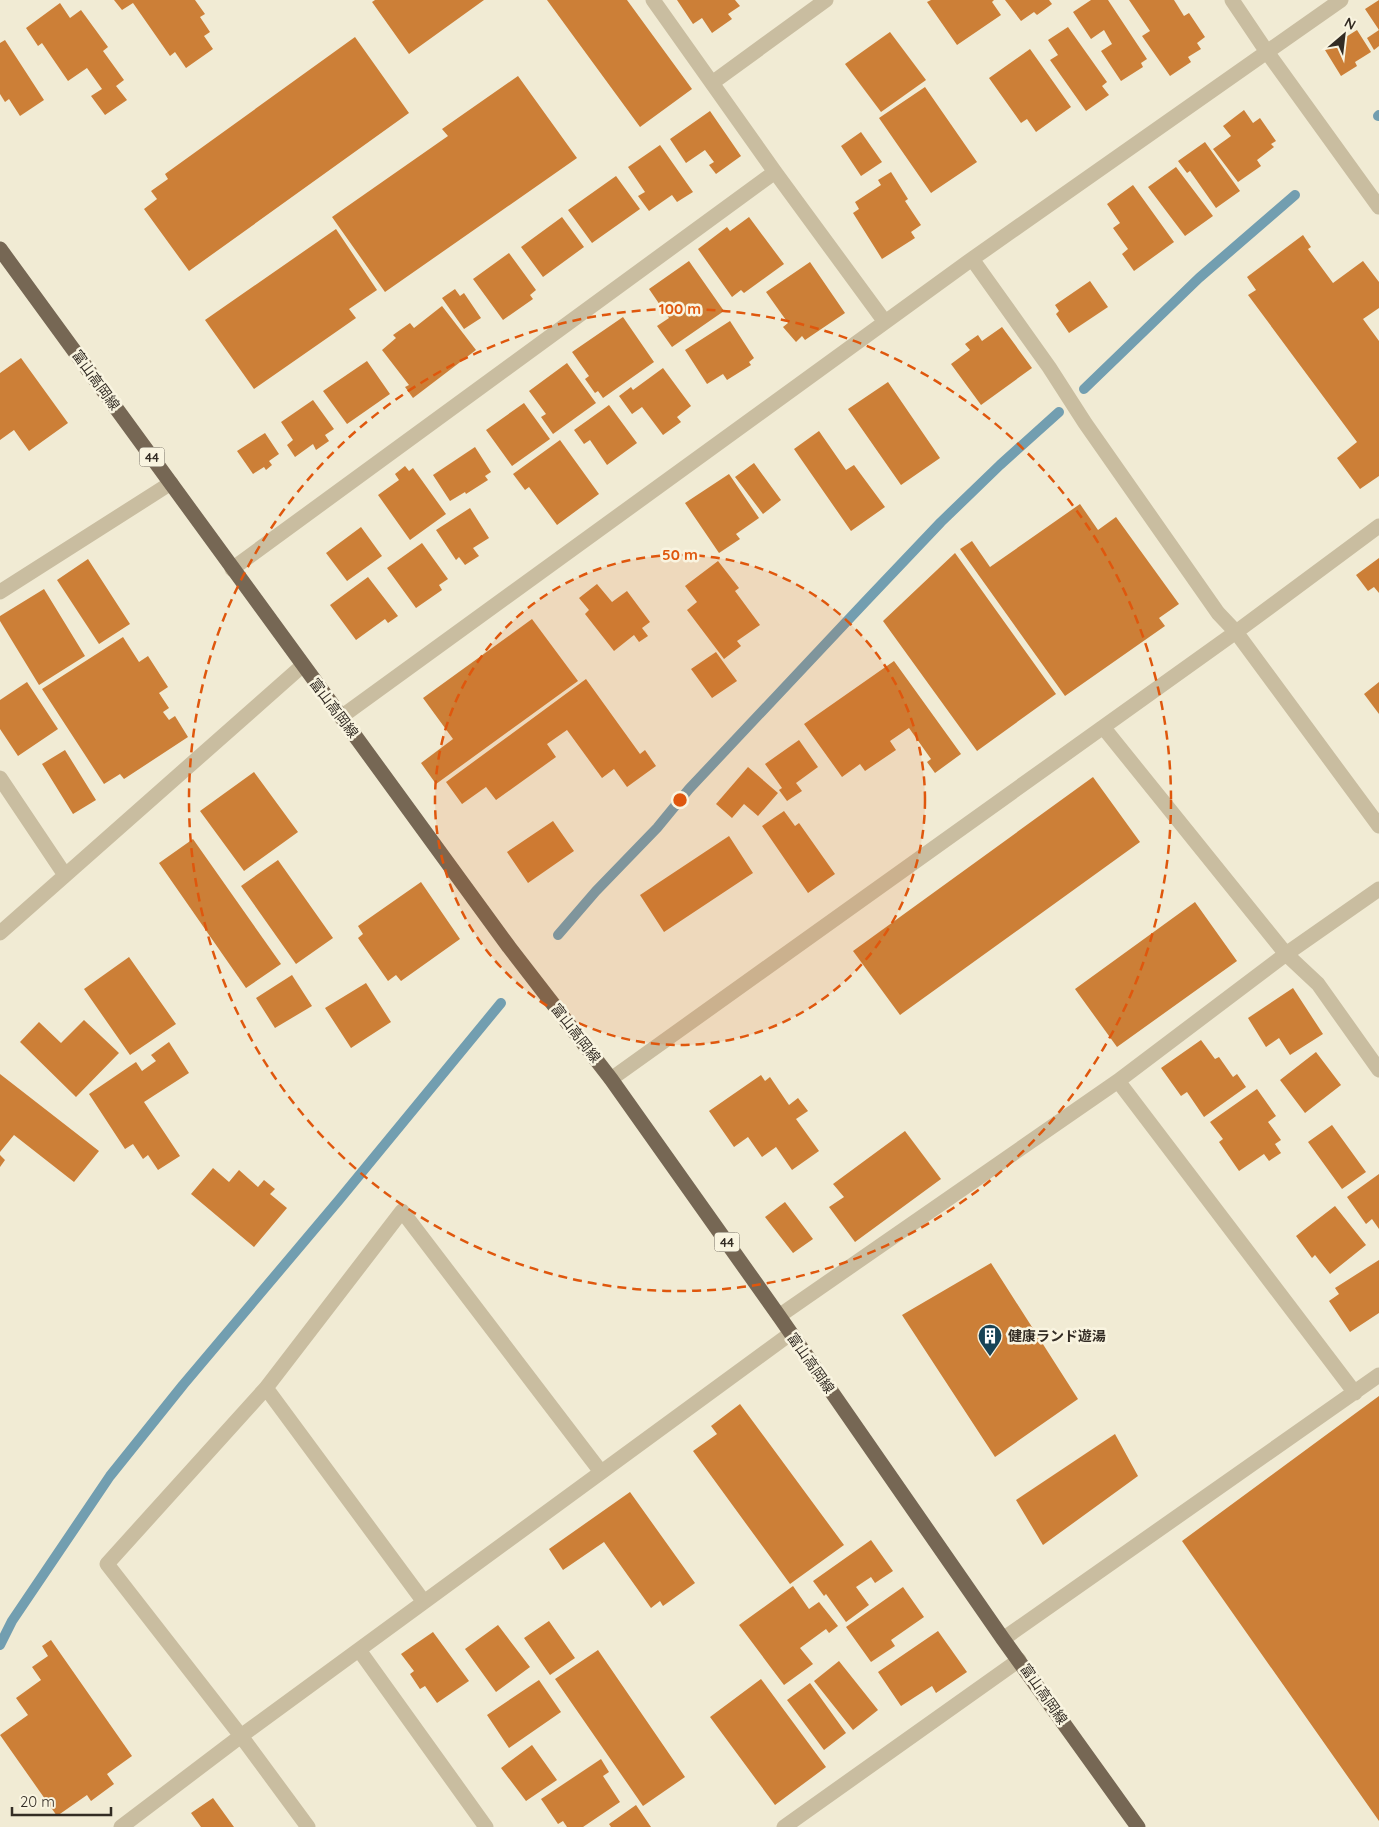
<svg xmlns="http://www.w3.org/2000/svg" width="1379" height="1827" font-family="Quicksand,'Noto Sans JP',sans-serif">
<rect width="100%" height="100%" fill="#f1ebd4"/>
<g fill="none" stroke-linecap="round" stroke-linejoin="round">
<!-- stream -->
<path stroke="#729eb0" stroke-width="10" d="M 1378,116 L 1379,115
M 1084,389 L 1199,278 L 1295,195
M 558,935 L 596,891 L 657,828 L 689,789 L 865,602 L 941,522 L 1000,465 L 1059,412
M 0,1645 L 12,1621 L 110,1476 L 183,1385 L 339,1200 L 501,1003"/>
</g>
<!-- building -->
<path fill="#cc7f37" d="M 114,0 L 195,0 L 205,14 L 200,17 L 210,32 L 204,36 L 213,49 L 186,68 L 175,52 L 170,56 L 133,3 L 122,10 Z
M 375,0 L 484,0 L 409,54 L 372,2 Z
M 547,0 L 627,0 L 692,89 L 640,127 Z
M 677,0 L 735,0 L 740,6 L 728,14 L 732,19 L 712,33 L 702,18 L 693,24 Z
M 931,0 L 994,0 L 992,2 L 1001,15 L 957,45 L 927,2 Z
M 1005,0 L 1049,0 L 1052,4 L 1037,15 L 1034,12 L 1021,21 Z
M 1091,0 L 1108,0 L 1147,59 L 1141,63 L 1143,67 L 1121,81 L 1101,51 L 1112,44 L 1104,30 L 1091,39 L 1073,12 Z
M 1129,0 L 1174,0 L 1184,16 L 1189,13 L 1205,37 L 1197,43 L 1201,49 L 1188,57 L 1191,62 L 1170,76 L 1142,36 L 1150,31 Z
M 1379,0 L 1379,30 L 1365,9 Z
M 60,3 L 70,18 L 81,10 L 108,47 L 103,51 L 124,80 L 116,86 L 127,100 L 105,115 L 91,96 L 102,89 L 87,68 L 68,81 L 42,43 L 38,46 L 26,28 Z
M 1068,27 L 1107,82 L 1102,86 L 1109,95 L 1086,111 L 1050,60 L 1058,55 L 1048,40 Z
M 1357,30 L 1371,52 L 1355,62 L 1357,66 L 1341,76 L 1325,50 Z
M 1379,30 L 1379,46 L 1374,50 L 1367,38 Z
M 890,32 L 926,80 L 881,112 L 845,64 Z
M 355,37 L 409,113 L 189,271 L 144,209 L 157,199 L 151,191 L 168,179 L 165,174 Z
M 5,40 L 44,100 L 20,116 L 9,99 L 5,102 L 0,94 L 0,43 Z
M 1030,49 L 1071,107 L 1036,132 L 1027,119 L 1021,123 L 989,78 Z
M 518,76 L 577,158 L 385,292 L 332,217 L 448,136 L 442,129 Z
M 925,87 L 977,162 L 931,193 L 879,118 Z
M 1244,110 L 1253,123 L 1260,118 L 1276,141 L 1271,144 L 1274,147 L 1257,160 L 1261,166 L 1238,182 L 1213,149 L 1231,136 L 1223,126 Z
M 710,111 L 741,156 L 716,174 L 709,165 L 714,162 L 705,150 L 686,163 L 670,139 Z
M 861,132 L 882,162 L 861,176 L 841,146 Z
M 1205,142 L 1240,191 L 1216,208 L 1190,171 L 1187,173 L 1178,161 Z
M 660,145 L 693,192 L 677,202 L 672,195 L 649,211 L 638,196 L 645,192 L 628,167 Z
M 1176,167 L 1213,216 L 1185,236 L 1148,187 Z
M 891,172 L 908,199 L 905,201 L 921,225 L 911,232 L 915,238 L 882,259 L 853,213 L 859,209 L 855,202 L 881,185 L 878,180 Z
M 616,176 L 640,209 L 592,243 L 568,210 Z
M 1133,185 L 1174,242 L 1134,271 L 1122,254 L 1128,249 L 1113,228 L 1120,223 L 1107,204 Z
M 562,217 L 584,247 L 543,277 L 521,247 Z
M 749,217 L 784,264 L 744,293 L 741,290 L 732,297 L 698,249 L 727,227 L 730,231 Z
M 336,229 L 377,290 L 349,309 L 356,318 L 254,389 L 205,320 Z
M 1303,235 L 1311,247 L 1308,249 L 1333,283 L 1363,261 L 1379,282 L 1379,308 L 1363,319 L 1379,341 L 1379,476 L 1360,489 L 1337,458 L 1357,442 L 1248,295 L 1256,290 L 1247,277 Z
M 509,253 L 536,290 L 530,295 L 533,299 L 503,320 L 473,279 Z
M 689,261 L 724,311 L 672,347 L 657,326 L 669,318 L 649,289 Z
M 810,262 L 845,313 L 805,340 L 802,336 L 796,342 L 783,327 L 788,323 L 766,292 Z
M 1090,281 L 1108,307 L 1069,333 L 1056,314 L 1059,311 L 1055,305 Z
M 455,289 L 460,296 L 464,293 L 481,318 L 464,329 L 442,298 Z
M 442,306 L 476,350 L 413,398 L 405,387 L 409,385 L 382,350 L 396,338 L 393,335 L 410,323 L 414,328 Z
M 623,317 L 654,362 L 603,398 L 598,391 L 595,393 L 585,379 L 589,376 L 572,352 Z
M 730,321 L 754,358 L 749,362 L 751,365 L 727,380 L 723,374 L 707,384 L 685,350 Z
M 1002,327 L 1032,368 L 981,405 L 951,364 L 970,350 L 965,344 L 978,335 L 982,341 Z
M 21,358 L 68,423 L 29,451 L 14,430 L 0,440 L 0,373 Z
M 367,361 L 390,394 L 347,424 L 323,391 Z
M 567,363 L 596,403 L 553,434 L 541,417 L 546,414 L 529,391 Z
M 663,368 L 691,406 L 677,417 L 681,422 L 663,435 L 642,407 L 632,414 L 619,396 L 631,387 L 633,390 Z
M 888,382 L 940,458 L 901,485 L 848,409 Z
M 313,400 L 334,429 L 325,435 L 329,441 L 316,450 L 313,444 L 295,457 L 287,445 L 293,440 L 281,422 Z
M 524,403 L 550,439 L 512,466 L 486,430 Z
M 609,405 L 637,443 L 607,465 L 590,440 L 584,444 L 574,430 Z
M 819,431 L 846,470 L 854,465 L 885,507 L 851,531 L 794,449 Z
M 265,433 L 279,454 L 269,461 L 272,465 L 266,470 L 264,467 L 253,474 L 237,451 Z
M 560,440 L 599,494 L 557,525 L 529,487 L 525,490 L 513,474 Z
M 475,447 L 491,472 L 485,476 L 488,480 L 466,494 L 465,492 L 450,501 L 433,475 Z
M 754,463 L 781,500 L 763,514 L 735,477 Z
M 405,466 L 409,471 L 413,468 L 446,514 L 410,540 L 378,495 L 399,480 L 395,474 Z
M 729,474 L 759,518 L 736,534 L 740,539 L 719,553 L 685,503 Z
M 1080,504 L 1098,530 L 1116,517 L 1179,604 L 1159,618 L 1165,626 L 1065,696 L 960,549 L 972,541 L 990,567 Z
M 470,508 L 489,538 L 473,548 L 479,556 L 465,565 L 459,557 L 456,560 L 436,530 Z
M 361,527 L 382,556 L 347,581 L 326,553 Z
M 422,543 L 448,579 L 439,585 L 442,590 L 416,608 L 387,568 Z
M 955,553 L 1056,694 L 977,751 L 883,621 Z
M 1379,558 L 1379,593 L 1374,587 L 1368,591 L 1356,575 Z
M 88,559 L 130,624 L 99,644 L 57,580 Z
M 718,561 L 739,588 L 735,591 L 760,625 L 737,641 L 741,646 L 724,659 L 687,610 L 697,602 L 685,586 Z
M 368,577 L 398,616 L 388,623 L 385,619 L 356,640 L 330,605 Z
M 597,584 L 612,602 L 627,591 L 650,622 L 642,628 L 648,636 L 639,642 L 634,635 L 614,651 L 585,614 L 589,610 L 579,598 Z
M 44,589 L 85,656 L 39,685 L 0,621 L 0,616 Z
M 532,619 L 578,681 L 436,784 L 421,763 L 453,739 L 423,698 Z
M 123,637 L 139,662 L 148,656 L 168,687 L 159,693 L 169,708 L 163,712 L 169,720 L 175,716 L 188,737 L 124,779 L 120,774 L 104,784 L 42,689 Z
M 716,652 L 737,681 L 712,698 L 691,669 Z
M 894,661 L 961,754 L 935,773 L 927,762 L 931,759 L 909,728 L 890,741 L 896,750 L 865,771 L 860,764 L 842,777 L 804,724 Z
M 586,679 L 640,754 L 645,750 L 656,766 L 627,787 L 614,769 L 602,778 L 567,730 L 547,744 L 556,757 L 496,800 L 486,787 L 462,804 L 446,782 Z
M 27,682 L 58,729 L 18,756 L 0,729 L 0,700 Z
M 1379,682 L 1379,714 L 1364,694 Z
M 799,740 L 818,767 L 796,783 L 802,791 L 787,801 L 779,790 L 782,788 L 765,764 Z
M 65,750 L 96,800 L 73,814 L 42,764 Z
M 748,767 L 778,793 L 758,816 L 744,804 L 732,818 L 716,804 Z
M 254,772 L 298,832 L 244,871 L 200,811 Z
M 1093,777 L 1140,842 L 900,1015 L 853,951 Z
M 784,811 L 795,826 L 799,823 L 835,874 L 808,893 L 762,826 Z
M 553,821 L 574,851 L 528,883 L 507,852 Z
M 729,836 L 753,873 L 664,932 L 640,895 Z
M 193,839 L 281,964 L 246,988 L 159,863 Z
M 278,860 L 333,938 L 296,964 L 241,886 Z
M 421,882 L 460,939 L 401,981 L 396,975 L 388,981 L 358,938 L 363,934 L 358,926 Z
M 1195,902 L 1237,961 L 1117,1047 L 1075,989 Z
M 129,957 L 176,1024 L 130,1055 L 84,989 Z
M 292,975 L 312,1006 L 275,1028 L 256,998 Z
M 366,983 L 391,1022 L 351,1048 L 325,1008 Z
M 1293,988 L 1323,1034 L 1290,1055 L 1279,1038 L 1266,1047 L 1248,1018 Z
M 84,1020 L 119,1053 L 76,1097 L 20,1042 L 39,1022 L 61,1043 Z
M 1201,1040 L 1215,1059 L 1219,1057 L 1233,1077 L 1237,1074 L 1246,1087 L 1204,1117 L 1187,1092 L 1181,1096 L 1161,1068 Z
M 169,1042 L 189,1073 L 144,1102 L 180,1156 L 158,1170 L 148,1155 L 143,1159 L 133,1144 L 125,1149 L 89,1094 L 136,1062 L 142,1071 L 156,1061 L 151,1055 Z
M 1316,1052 L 1341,1085 L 1305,1113 L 1280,1080 Z
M 0,1074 L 99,1151 L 74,1182 L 14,1135 L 0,1152 Z
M 761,1075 L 765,1081 L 770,1077 L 789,1105 L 798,1098 L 808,1111 L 796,1119 L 819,1151 L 792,1170 L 776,1147 L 762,1157 L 748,1137 L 734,1147 L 709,1111 Z
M 1257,1089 L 1276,1116 L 1268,1122 L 1281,1140 L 1275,1144 L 1281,1153 L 1269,1161 L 1264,1154 L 1239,1171 L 1219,1142 L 1223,1139 L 1210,1122 Z
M 1332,1125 L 1366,1172 L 1342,1189 L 1308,1142 Z
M 905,1131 L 941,1179 L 855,1242 L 829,1207 L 844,1197 L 833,1184 Z
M 0,1155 L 5,1160 L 0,1167 Z
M 213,1168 L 229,1182 L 239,1170 L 258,1187 L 264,1180 L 275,1189 L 270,1194 L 287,1208 L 254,1247 L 191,1194 Z
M 1379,1174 L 1379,1229 L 1372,1219 L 1366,1224 L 1347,1197 Z
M 785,1202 L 813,1239 L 793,1253 L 765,1217 Z
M 1335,1206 L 1366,1245 L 1330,1274 L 1315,1255 L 1312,1258 L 1296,1236 Z
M 1379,1260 L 1379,1313 L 1350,1332 L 1329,1301 L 1339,1294 L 1335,1288 Z
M 991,1263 L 1078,1399 L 995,1457 L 902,1315 Z
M 1379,1396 L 1379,1821 L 1182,1541 Z
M 740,1404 L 844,1545 L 790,1584 L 693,1451 L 717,1434 L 711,1426 Z
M 1115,1434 L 1138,1476 L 1043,1545 L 1016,1500 Z
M 630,1492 L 695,1583 L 663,1606 L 660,1601 L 651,1608 L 604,1542 L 563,1570 L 549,1549 Z
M 871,1540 L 893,1571 L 875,1583 L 871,1577 L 856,1587 L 869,1605 L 846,1622 L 826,1594 L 824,1596 L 813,1581 Z
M 793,1586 L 809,1609 L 819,1602 L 838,1626 L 829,1633 L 826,1629 L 800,1648 L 813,1664 L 784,1685 L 739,1625 Z
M 903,1587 L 924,1617 L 891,1640 L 895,1646 L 871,1662 L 846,1627 Z
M 549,1621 L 575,1658 L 550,1675 L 524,1638 Z
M 498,1625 L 530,1667 L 496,1692 L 465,1649 Z
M 938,1631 L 967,1672 L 936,1693 L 932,1686 L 901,1706 L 878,1672 Z
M 433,1632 L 469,1681 L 437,1703 L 425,1686 L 420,1689 L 410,1674 L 414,1671 L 401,1654 Z
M 51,1640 L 132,1756 L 107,1774 L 114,1784 L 91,1801 L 87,1795 L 57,1816 L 0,1735 L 28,1715 L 16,1698 L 41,1680 L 32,1667 L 48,1656 L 42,1646 Z
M 598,1650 L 685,1777 L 643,1806 L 555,1679 Z
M 839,1661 L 878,1710 L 853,1730 L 814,1681 Z
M 761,1679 L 826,1767 L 775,1805 L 710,1717 Z
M 539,1680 L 561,1712 L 509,1748 L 487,1715 Z
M 810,1683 L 846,1733 L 824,1750 L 787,1700 Z
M 532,1745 L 557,1780 L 526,1801 L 501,1768 Z
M 601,1759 L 609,1772 L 603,1776 L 620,1802 L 583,1827 L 567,1827 L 563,1821 L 558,1824 L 541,1799 Z
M 213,1798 L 234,1827 L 201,1827 L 191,1813 Z
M 636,1805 L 651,1827 L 611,1827 L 609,1824 Z"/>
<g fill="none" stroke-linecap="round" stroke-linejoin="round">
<!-- minor -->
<path stroke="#c9bda0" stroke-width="15" d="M 653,0 L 775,172 L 885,322
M 1232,0 L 1267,52 L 1379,207
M 712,83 L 826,0
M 972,259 L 1049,367 L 1085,423 L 1218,613 L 1236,632 L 1379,826
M 232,569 L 775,172
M 0,592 L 171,483
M 341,717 L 972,259 L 1341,0
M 1103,727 L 1286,954 L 1118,1081 L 1355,1393
M 0,778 L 65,875
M 1379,889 L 1286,954 L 1318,984 L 1379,1070
M 0,933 L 302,666
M 611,1079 L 1236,632 L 1379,526
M 779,1316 L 1118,1081
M 266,1388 L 402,1211 L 601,1472
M 1003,1639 L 1379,1375
M 359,1650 L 486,1827
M 121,1827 L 241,1736 L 790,1334
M 308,1827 L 241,1736 L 107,1564 L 266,1388 L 424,1602
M 784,1827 L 1019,1660"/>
<!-- major -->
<path stroke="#766754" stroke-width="15" d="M 0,249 L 509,947 L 611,1079 L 779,1316 L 1003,1639 L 1138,1827"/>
</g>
<!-- distance rings -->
<circle cx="680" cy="800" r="245" fill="#df570d" fill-opacity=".12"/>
<g fill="none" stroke="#df570d" stroke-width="2.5" stroke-dasharray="9 6">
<circle cx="680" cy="800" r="245"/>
<circle cx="680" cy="800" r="491"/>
</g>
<!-- icons -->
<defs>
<symbol id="building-pin" viewBox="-11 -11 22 30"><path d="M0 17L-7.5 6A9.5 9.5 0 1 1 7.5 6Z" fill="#184356" stroke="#f9f4e0"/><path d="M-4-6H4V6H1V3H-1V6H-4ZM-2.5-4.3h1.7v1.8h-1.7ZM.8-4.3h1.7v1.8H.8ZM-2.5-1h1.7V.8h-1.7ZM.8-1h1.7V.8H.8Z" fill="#fff"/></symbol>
</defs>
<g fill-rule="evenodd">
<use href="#building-pin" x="976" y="1322" width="28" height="38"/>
</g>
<g text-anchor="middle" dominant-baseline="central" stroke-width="5" stroke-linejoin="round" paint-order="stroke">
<!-- shield labels -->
<g fill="#f9f4e0" stroke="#6e685c" stroke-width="1">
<rect x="139.5" y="447.5" width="25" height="19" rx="4"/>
<rect x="714.5" y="1232.5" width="25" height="19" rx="4"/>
</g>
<g font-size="12" font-weight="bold" fill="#332c24">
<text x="152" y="457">44</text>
<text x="727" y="1242">44</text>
</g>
<!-- street labels -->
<g font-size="14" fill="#332c24" stroke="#f9f4e0">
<text transform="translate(96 380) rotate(54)">富山高岡線</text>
<text transform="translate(334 708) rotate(53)">富山高岡線</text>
<text transform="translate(576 1033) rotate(52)">富山高岡線</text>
<text transform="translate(811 1363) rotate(55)">富山高岡線</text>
<text transform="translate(1044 1694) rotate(55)">富山高岡線</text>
</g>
<!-- poi labels -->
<g font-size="14" font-weight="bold" fill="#332c24" stroke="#f9f4e0" text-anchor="start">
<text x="1008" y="1336">健康ランド遊湯</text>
</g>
</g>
<circle cx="680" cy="800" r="8" fill="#df570d" stroke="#f9f4e0" stroke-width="2.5"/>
<g font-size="15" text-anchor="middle" font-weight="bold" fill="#df570d" stroke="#f9f4e0" stroke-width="5" stroke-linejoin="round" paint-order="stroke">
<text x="680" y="314">100 m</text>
<text x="680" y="560">50 m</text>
</g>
<!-- north arrow -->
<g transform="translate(1344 35) rotate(28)" stroke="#f9f4e0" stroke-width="4" paint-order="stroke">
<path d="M0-4L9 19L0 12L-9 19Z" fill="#332c24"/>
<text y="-8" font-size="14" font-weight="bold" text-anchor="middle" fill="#332c24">N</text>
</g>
<!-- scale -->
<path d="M12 1807v8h99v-8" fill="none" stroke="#332c24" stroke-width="2.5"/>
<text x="20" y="1807" font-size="15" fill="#332c24" stroke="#f9f4e0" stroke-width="4" paint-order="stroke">20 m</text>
</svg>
